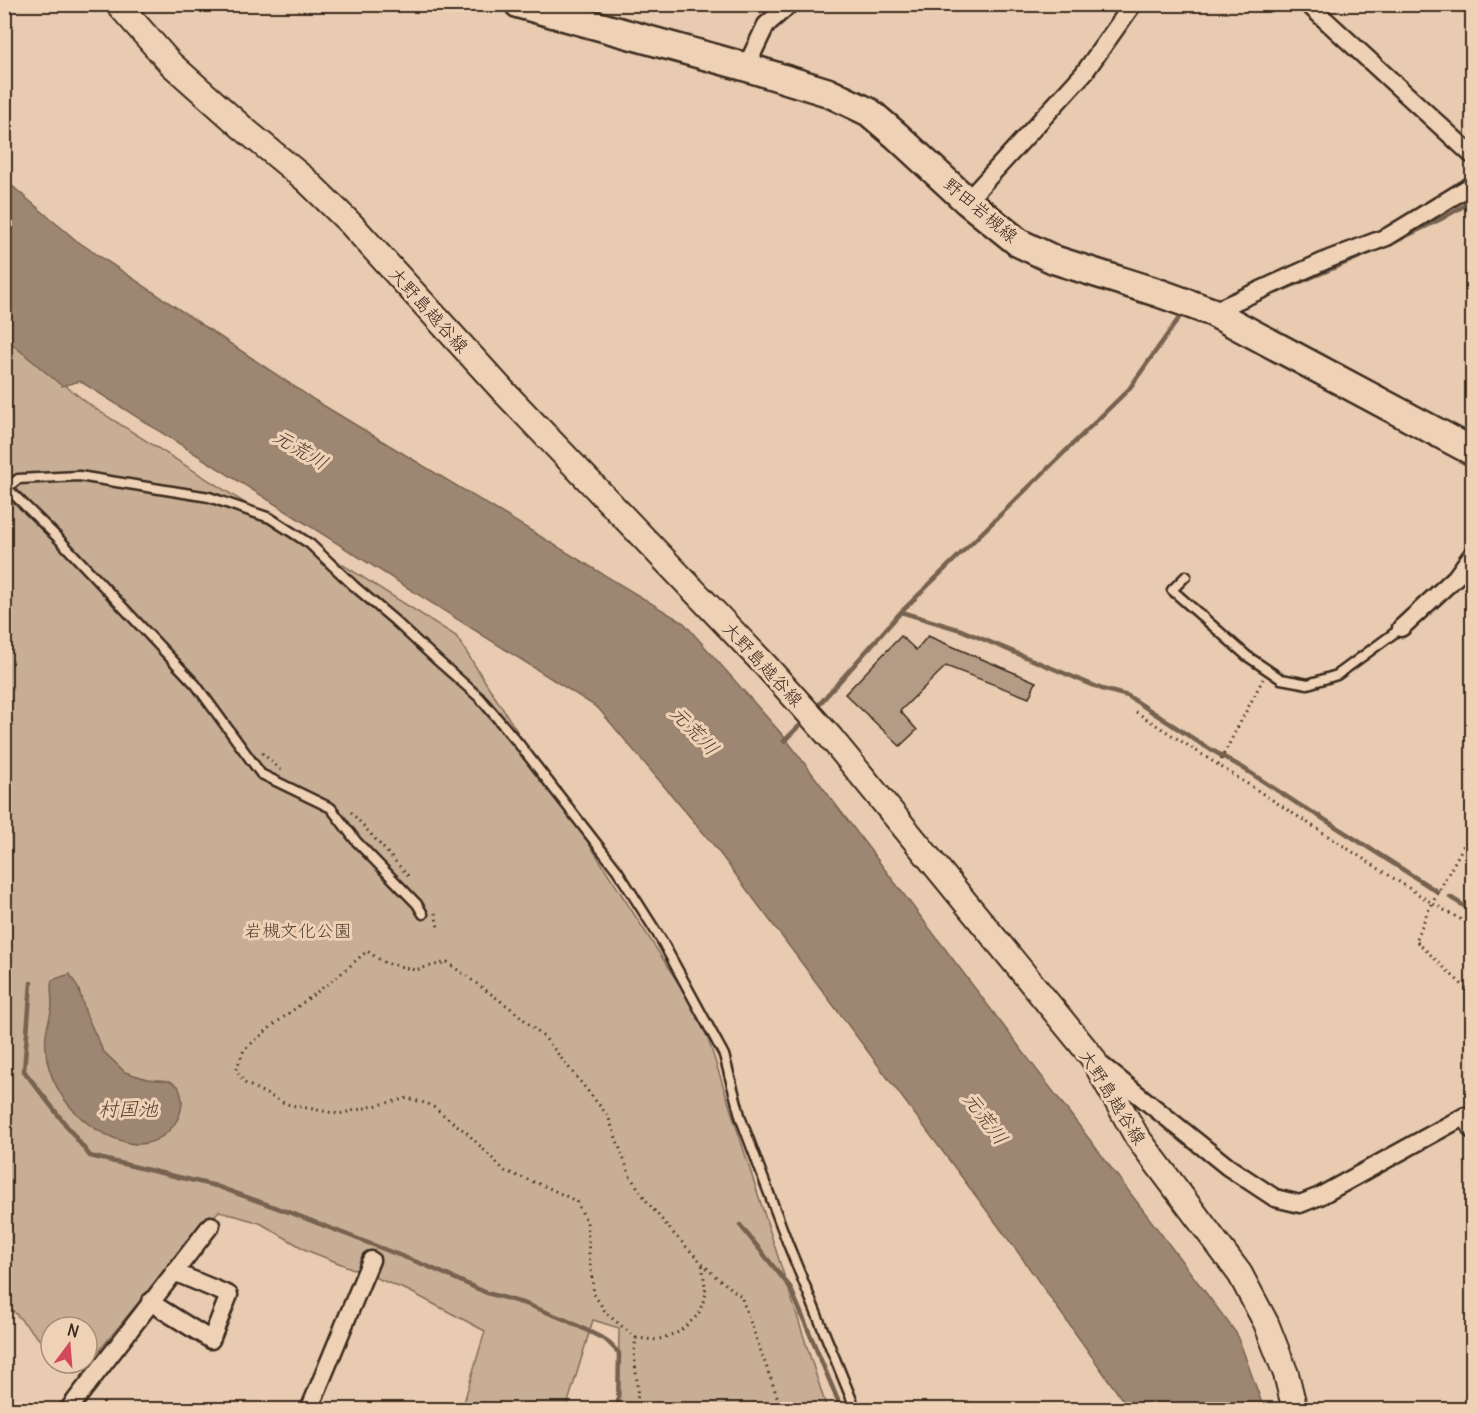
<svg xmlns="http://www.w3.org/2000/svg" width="1477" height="1414" font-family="Delius,'Klee One',sans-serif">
<rect width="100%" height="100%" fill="#e8cbb0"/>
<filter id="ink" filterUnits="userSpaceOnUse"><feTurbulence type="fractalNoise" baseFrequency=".0167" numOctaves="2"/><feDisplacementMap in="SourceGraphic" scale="12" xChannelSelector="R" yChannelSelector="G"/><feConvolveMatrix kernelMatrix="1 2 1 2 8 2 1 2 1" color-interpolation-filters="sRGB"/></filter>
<g filter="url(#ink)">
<!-- green -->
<path fill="#c8ae95" stroke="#826c5a" stroke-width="1.5" d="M 5,339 L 94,408 L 456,636 L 702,1020 L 827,1409 L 618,1409 L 619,1328 L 593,1320 L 566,1409 L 462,1409 L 485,1331 L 409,1291 L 306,1250 L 260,1223 L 219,1211 L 156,1281 L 85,1368 L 66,1368 L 61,1363 L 87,1363 L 87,1327 L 51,1327 L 51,1352 L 5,1302 Z"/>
<!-- water -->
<path fill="#9e8772" stroke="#766250" stroke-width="1.5" d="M 5,180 L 77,241 L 316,401 L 684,623 L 786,739 L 1237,1334 L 1264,1409 L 1129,1409 L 1020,1255 L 712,843 L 598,708 L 80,381 L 62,386 L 5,338 Z
M 70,974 L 79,990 L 86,1014 L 103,1051 L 125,1072 L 147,1079 L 170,1081 L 178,1086 C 180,1091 183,1098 182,1104 C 180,1125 161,1143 140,1144 C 128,1145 111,1137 101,1132 C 66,1112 42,1075 46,1034 C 47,1026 50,1019 51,1011 C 54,1001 49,989 52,980 Z"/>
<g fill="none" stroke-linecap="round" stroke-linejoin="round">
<!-- stream -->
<path stroke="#766250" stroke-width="4.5" d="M 1277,292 L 1390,244 L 1441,219 L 1472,201
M 901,612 L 961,630 L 1102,689 L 1128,696 L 1203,745 L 1243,768 L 1301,806 L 1319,816 L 1438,892
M 815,709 L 901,612 L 1129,389 L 1179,318
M 784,741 L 805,720
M 1450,897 L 1472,911
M 31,983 L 24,1071 L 90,1156 L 216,1186 L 294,1214 L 427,1266 L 487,1293 L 526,1304 L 566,1320 L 606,1340 L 619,1353 L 618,1410
M 740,1225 L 790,1287 L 842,1410"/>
</g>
<!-- building -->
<path fill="#b49b85" stroke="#3b2a1e" stroke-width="1.5" d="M 901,636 L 916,650 L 928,636 L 1036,682 L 1029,698 L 946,666 L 900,711 L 917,730 L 900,746 L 845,694 Z"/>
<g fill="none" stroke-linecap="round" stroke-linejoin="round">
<defs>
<path id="lane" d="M 5,486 L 57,537 L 196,685 L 261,774 L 331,808 L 356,841 L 417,904 L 423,914
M 7,488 L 18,479 L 79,476 L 209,497 L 270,518 L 310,544 L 354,586 L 394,620 L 437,660 L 480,698 L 519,744 L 617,870 L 662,941 L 724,1055 L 741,1119 L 788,1244 L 856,1410
M 1186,576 L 1172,590 L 1247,656 L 1281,679 L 1308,684 L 1337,675 L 1401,628"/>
<path id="street" d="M 1308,4 L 1472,155
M 746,67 L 766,25 L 790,4
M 967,201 L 1084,73 L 1133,4
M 1212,312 L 1329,259 L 1387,237 L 1472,185
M 1401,628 L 1456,577 L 1472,555
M 1100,1064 L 1228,1167 L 1275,1198 L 1300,1204 L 1320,1196 L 1465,1116 L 1472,1130
M 150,1302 L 211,1340 L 229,1295 L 174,1272
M 68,1410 L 211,1225
M 309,1410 L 371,1260"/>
<path id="secondary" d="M 118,4 L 171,64 L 244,129 L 306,180 L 351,224 L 506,394 L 766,666 L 831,738 L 1092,1057 L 1137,1137 L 1240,1274 L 1266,1323 L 1286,1374 L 1295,1410"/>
<path id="primary" d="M 519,4 L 746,67 L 827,92 L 869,112 L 897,136 L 967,201 L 1019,243 L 1055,260 L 1159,293 L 1212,312 L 1472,451"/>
</defs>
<!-- lane casing -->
<use href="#lane" stroke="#3b2a1e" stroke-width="13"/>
<!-- street casing -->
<use href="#street" stroke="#3b2a1e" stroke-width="21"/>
<!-- secondary casing -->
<use href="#secondary" stroke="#3b2a1e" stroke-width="28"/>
<!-- primary casing -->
<use href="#primary" stroke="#3b2a1e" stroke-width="32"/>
<!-- path -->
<path stroke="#3b2a1e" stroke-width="3" stroke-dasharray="1.5 4.5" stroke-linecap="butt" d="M 1136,712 L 1432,903 L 1472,926
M 262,753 L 281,770
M 1218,765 L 1263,679
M 351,812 L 411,879
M 1472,830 L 1427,913 L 1416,941 L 1472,994
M 435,913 L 438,927
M 1467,1102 L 1472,1056
M 636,1338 L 657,1340 L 679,1332 L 698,1315 L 706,1294 L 702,1263
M 638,1410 L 637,1381 L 634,1352 L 636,1338 L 606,1313 L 594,1294 L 589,1254 L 587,1222 L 576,1201 L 547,1187 L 505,1171 L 467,1133 L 431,1105 L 408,1098 L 339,1114 L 286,1104 L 245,1083 L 236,1070 L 244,1050 L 272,1026 L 337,977 L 367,951 L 385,963 L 415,970 L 447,962 L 513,1010 L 545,1038 L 608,1116 L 630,1176 L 648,1203 L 674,1234 L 702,1263 L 715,1276 L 741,1296 L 782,1410"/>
<!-- lane -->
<use href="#lane" stroke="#efd2b6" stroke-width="8"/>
<!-- street -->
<use href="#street" stroke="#efd2b6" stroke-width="16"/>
<!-- secondary -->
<use href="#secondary" stroke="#efd2b6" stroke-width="24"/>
<!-- primary -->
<use href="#primary" stroke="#efd2b6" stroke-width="27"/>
</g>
</g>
<g text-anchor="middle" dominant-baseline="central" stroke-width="6" stroke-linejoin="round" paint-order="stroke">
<!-- street labels -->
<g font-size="18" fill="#3b2a1e" stroke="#efd2b6">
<text transform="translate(981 210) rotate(40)">野田岩槻線</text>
<text transform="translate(429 310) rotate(48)">大野島越谷線</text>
<text transform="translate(763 664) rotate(47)">大野島越谷線</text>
<text transform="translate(1113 1097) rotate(58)">大野島越谷線</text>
</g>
<!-- park labels -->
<g font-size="18" fill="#503e30" stroke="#efd2b6">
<text x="298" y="930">岩槻文化公園</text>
</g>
<!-- water labels -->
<g font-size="20" font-style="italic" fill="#544133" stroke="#efd2b6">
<text transform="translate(301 449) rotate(31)">元荒川</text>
<text transform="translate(695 730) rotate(46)">元荒川</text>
<text x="128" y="1108">村国池</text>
<text transform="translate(986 1118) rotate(53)">元荒川</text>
</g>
</g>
<!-- margin -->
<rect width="1477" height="1414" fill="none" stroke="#efd2b6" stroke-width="24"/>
<rect x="12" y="12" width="1453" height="1390" fill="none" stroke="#3b2a1e" stroke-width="2" filter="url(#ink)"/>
<!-- north arrow -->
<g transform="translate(69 1345) rotate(16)"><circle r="28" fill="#efd2b6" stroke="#a78f79" stroke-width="1.5"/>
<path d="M0-4.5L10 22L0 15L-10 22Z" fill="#d1495b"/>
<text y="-9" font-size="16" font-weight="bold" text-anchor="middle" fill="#3b2a1e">N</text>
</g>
</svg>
